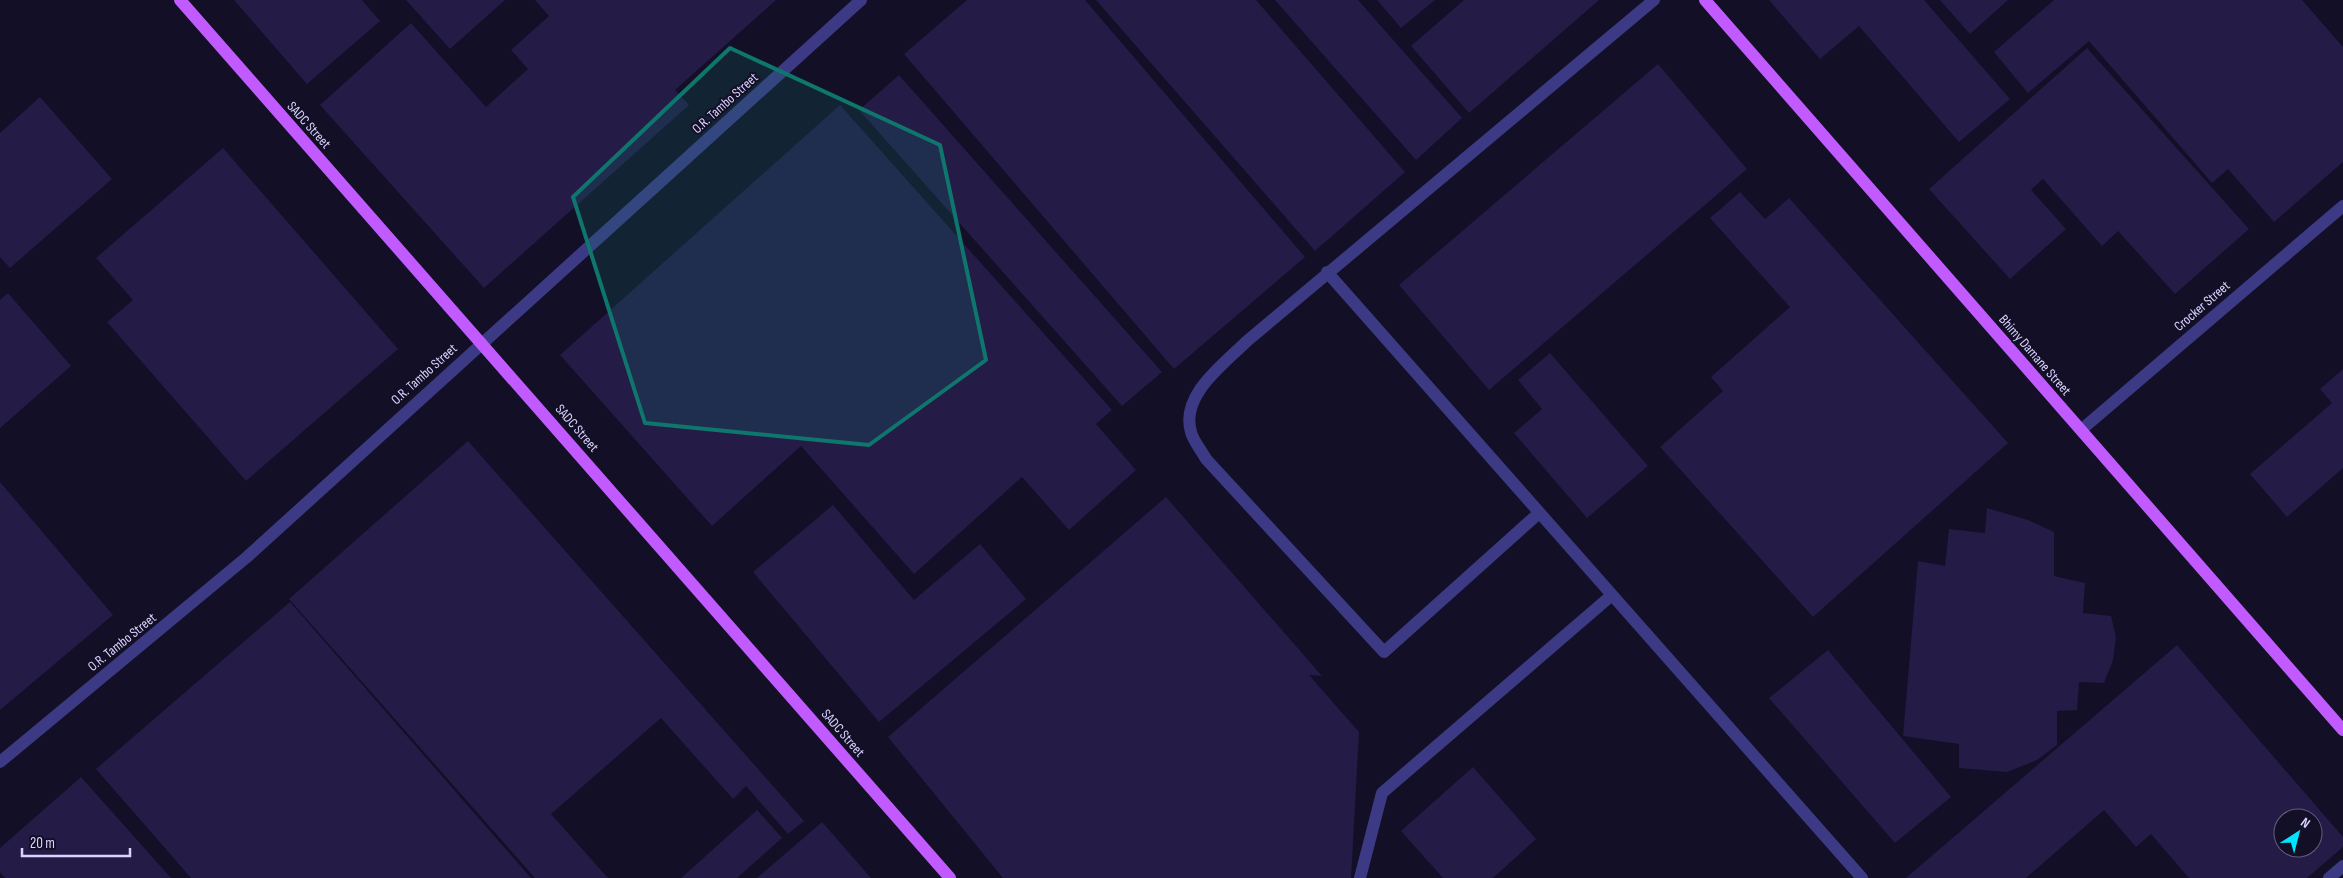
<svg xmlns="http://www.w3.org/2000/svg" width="2343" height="878" font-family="'Sofia Sans Condensed',sans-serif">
<rect width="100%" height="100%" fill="#130f26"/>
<!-- building -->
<path fill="#241b47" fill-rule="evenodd" d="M 234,0 L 362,0 L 380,21 L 307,84 Z
M 406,0 L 505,0 L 450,49 Z
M 535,0 L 776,0 L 675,90 L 689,105 L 484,288 L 320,105 L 411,23 L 486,107 L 528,69 L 511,50 L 549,16 Z
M 967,0 L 1085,0 L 1305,257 L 1174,369 L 904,54 Z
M 1096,0 L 1256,0 L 1405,172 L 1315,251 Z
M 1275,0 L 1358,0 L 1462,118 L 1416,160 Z
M 1377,0 L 1435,0 L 1401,28 Z
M 1464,0 L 1599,0 L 1469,113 L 1411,46 Z
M 1769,0 L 1924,0 L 2010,99 L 1959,142 L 1859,26 L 1820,59 Z
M 1940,0 L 2008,0 L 1970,34 Z
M 2054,0 L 2302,0 L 2343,47 L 2343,162 L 2274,222 L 2228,169 L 2212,183 L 2089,41 L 2028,93 L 1994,52 Z
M 2087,48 L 2249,229 L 2175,294 L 2118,231 L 2102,246 L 2043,179 L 2031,190 L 2066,229 L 2010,279 L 1929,189 Z
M 1658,64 L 1747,169 L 1489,390 L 1399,285 Z
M 899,75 L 1162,372 L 1122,406 L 859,110 Z
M 40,97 L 112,179 L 10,268 L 0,257 L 0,133 Z
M 840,105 L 1112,410 L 1096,424 L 1136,470 L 1069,530 L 1022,477 L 914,574 L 801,446 L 712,526 L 560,355 Z
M 223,148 L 398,349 L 246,481 L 107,322 L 133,300 L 96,258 Z
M 1740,192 L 1765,219 L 1789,198 L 2008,443 L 1813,617 L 1660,447 L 1723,391 L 1711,377 L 1790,307 L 1710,218 Z
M 8,293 L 71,366 L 0,428 L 0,300 Z
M 1550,353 L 1648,466 L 1587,518 L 1514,433 L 1542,409 L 1518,380 Z
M 2343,369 L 2343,468 L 2287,517 L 2250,474 L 2332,403 L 2320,389 Z
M 468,441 L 804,821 L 788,834 L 746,786 L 733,799 L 661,718 L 551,814 L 608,878 L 535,878 L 289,599 Z
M 0,482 L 113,615 L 0,710 Z
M 1166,497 L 1322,676 L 1309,675 L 1359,732 L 1351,878 L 1003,878 L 888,737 Z
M 833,505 L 914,600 L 980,544 L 1026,599 L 879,722 L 753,572 Z
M 1987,508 L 2028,520 L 2054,532 L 2054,576 L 2085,583 L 2083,613 L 2111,616 L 2116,637 L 2113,660 L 2104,683 L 2079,682 L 2077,710 L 2057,711 L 2057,745 L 2037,760 L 2007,772 L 1959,768 L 1959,744 L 1903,736 L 1918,561 L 1945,566 L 1949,529 L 1985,533 Z
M 290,602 L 531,878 L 191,878 L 96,769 Z
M 2177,645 L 2343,837 L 2343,847 L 2307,878 L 2189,878 L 2151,834 L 2136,847 L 2104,810 L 2026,878 L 1906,878 ZM 2283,818 L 2313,818 L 2313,848 L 2283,848 Z
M 1828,650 L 1951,797 L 1895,843 L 1769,698 Z
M 1473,767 L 1536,839 L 1493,878 L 1443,878 L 1401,831 Z
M 81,777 L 171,878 L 5,878 L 0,872 L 0,848 Z
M 757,810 L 782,838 L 737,878 L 681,878 Z
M 822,822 L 871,878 L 757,878 Z"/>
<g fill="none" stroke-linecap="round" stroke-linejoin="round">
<!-- minor -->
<path stroke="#3d3a85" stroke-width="12" d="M 1327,272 L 1862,878
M 2081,430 L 2343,206
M 1539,513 L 1384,652 L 1206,459 C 1202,451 1193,441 1191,432 C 1180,395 1224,364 1247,341 L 1654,0
M 0,762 L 247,557 L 861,0
M 1360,878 L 1382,793 L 1612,595
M 2329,878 L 2343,866"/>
<!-- major -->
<path stroke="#c25bff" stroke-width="12" d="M 180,0 L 950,878
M 1705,0 L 2343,730"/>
</g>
<!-- marked area -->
<path fill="#0f766e" fill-opacity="0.2" stroke="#0f766e" stroke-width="4" stroke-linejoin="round" d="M 730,48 L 940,145 L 986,360 L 869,445 L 645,423 L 573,197 Z"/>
<g text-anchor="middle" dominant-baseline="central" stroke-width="4" stroke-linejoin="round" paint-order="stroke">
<!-- street labels -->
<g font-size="14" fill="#d9d4ff" stroke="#130f26">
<text transform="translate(725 103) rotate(-42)">O.R. Tambo Street</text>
<text transform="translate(309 125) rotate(48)">SADC Street</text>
<text transform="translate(2202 306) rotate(-41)">Crocker Street</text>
<text transform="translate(2035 355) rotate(49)">Bhimy Damane Street</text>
<text transform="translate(424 374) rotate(-42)">O.R. Tambo Street</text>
<text transform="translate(577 428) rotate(49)">SADC Street</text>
<text transform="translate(122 642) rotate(-39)">O.R. Tambo Street</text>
<text transform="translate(843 733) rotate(49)">SADC Street</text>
</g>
</g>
<!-- north arrow -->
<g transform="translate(2298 833) rotate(36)"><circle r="24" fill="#130f26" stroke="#625e7d"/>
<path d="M0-4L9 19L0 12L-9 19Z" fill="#00e5ff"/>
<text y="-8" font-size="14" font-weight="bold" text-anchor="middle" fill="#d9d4ff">N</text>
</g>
<!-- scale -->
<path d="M22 848v8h108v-8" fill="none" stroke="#d9d4ff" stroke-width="2.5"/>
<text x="30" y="848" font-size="15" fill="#d9d4ff" stroke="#130f26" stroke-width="4" paint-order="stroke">20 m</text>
</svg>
